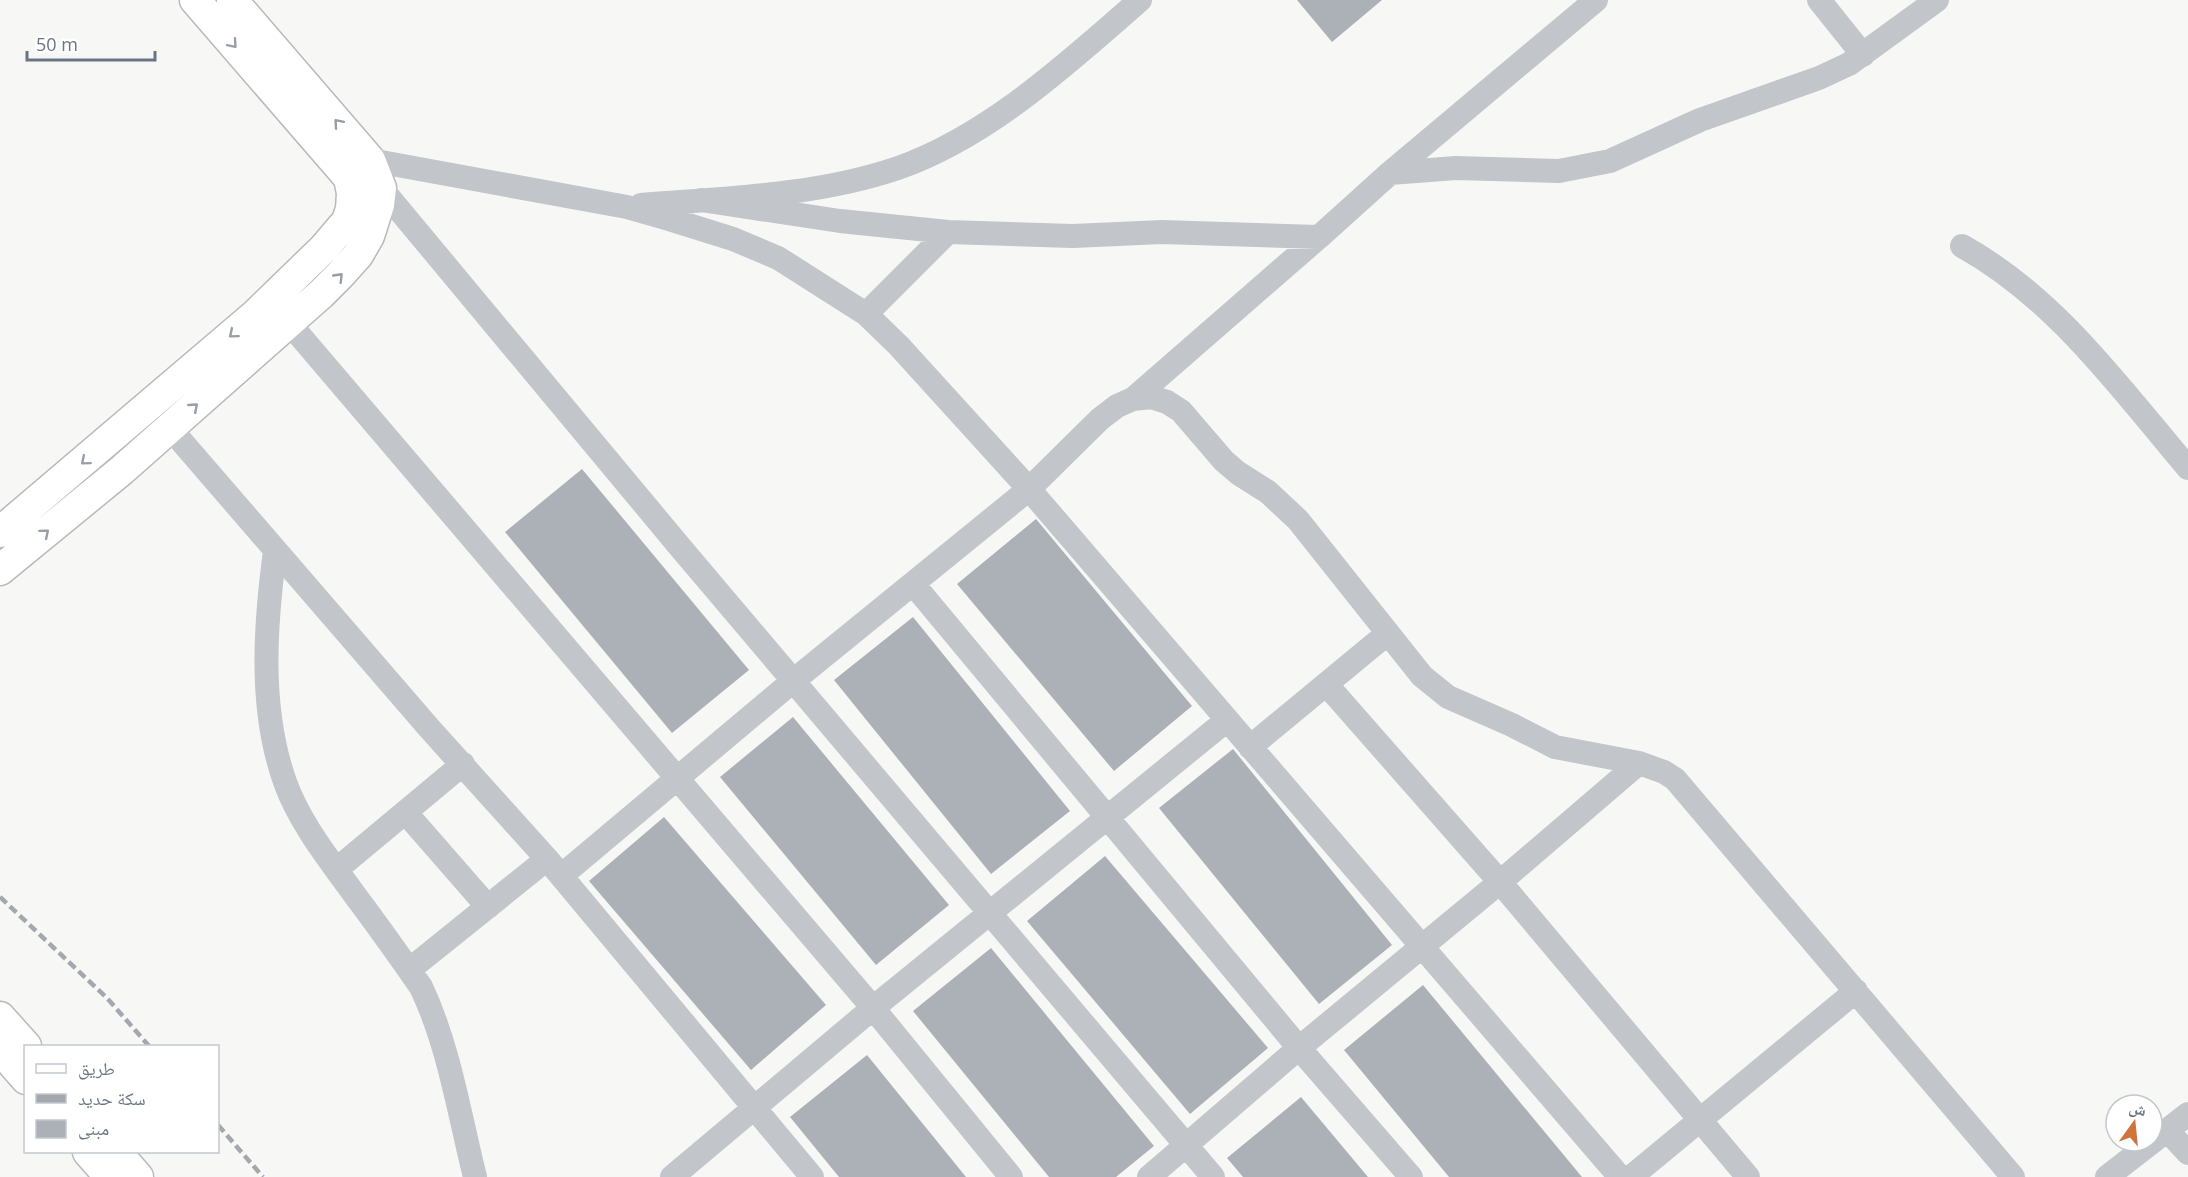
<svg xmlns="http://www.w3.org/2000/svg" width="2188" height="1177" font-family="'Open Sans','Noto Naskh Arabic',sans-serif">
<rect width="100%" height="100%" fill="#f7f8f6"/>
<!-- building -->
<path fill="#acb1b7" d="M 1297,0 L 1382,0 L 1332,42 Z
M 582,469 L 749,670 L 672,733 L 505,532 Z
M 1036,519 L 1192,706 L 1114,771 L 957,584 Z
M 913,617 L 1070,811 L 991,874 L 834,680 Z
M 793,717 L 949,905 L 876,965 L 720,777 Z
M 1233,749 L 1392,945 L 1319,1004 L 1159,808 Z
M 664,817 L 826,1005 L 751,1070 L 589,881 Z
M 1105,856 L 1268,1048 L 1190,1114 L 1027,921 Z
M 991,948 L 1154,1146 L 1116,1177 L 1049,1177 L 913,1011 Z
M 1423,985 L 1582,1177 L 1449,1177 L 1344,1050 Z
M 867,1055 L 966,1177 L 839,1177 L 790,1117 Z
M 1301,1097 L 1368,1177 L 1243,1177 L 1227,1158 Z"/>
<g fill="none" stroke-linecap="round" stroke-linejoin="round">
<defs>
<path id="major" d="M 0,532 L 255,315 L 324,248 L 347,221 L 351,209 L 352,193 L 349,178 L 195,0
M 0,570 L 122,470 L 321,294 L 340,275 L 358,255 L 369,236 L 379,205 L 381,188 L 370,160 L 232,0
M 0,1017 L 26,1046
M 0,1049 L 26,1079
M 88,1152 L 110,1177
M 116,1152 L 138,1177"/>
</defs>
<!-- major casing -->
<use href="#major" stroke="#b6b9bd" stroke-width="33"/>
<!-- minor -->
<path stroke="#c2c5c9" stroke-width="24" d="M 1819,0 L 1863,55
M 370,160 L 627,207 L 669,219 L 733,239 L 778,258 L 866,314 L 899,346 L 1029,489 L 1620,1177
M 1390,173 L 1456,168 L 1559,171 L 1610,161 L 1700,120 L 1819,78 L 1849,64 L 1937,0
M 371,185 L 381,188 L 680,547 L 1213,1177
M 701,200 L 840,221 L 948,232 L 1073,236 L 1162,232 L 1319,237 L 1390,173 L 1596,0
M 641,205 C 726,198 816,196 898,168 C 989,136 1068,63 1140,0
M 1962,246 C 2056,298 2120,388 2188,468
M 278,310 L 873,1008 L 1011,1177
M 866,314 L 948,232
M 1133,399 L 1319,237
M 170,428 L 430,729 L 547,859 L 812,1177
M 275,551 C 265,626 259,709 285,782 C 300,824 331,862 357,898 C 379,927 400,957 421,987 C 449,1046 459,1113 475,1177
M 914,585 L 1299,1048 L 1411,1177
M 1326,684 L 1500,882 L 1748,1177
M 1250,747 L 1388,633
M 406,813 L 488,907
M 337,869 L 463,764
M 561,876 L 793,681 L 1029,489 L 1100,419 L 1117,406 L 1133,399 L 1151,397 L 1167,402 L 1181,411 L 1224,461 L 1238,473 L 1268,492 L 1298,520 L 1422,676 L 1448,697 L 1512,725 L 1555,747 L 1639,763 L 1664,772 L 1675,779 L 2013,1177
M 409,970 L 547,859
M 2167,1130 L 2188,1153
M 672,1177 L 873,1008 L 1227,720
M 1149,1177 L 1299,1048 L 1500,882 L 1639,763
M 1631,1177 L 1856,991
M 2107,1177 L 2188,1114"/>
<!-- major -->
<use href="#major" stroke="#fff" stroke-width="30"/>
<!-- rail -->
<path stroke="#a4a8ae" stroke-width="4.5" stroke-dasharray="9 4.5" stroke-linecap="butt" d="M 0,897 L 107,998 L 149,1046
M 218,1125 L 263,1177"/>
</g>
<!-- one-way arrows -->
<defs><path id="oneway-chevron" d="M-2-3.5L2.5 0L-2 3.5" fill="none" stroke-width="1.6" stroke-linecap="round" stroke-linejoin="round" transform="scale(1.5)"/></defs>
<g stroke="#979ea8">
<use href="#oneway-chevron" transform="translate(233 44) rotate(49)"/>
<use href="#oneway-chevron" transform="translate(338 123) rotate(-131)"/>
<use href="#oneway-chevron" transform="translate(339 277) rotate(-46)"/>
<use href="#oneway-chevron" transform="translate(233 334) rotate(140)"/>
<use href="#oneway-chevron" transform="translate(194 407) rotate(-41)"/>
<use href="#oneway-chevron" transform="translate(85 461) rotate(140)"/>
<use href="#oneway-chevron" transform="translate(45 533) rotate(-40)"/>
</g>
<!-- legend -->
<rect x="24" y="1045" width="195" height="108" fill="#ffffff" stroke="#c3c8cd" stroke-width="1.5"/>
<rect x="36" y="1064" width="30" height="9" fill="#ffffff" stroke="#c3c8cd" stroke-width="1.5"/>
<text x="78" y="1075" font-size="18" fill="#6a7583">طريق</text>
<rect x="36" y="1094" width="30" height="9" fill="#a4a8ae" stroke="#c3c8cd" stroke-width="1.5"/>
<text x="78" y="1105" font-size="18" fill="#6a7583">سكة حديد</text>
<rect x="36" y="1120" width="30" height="18" fill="#acb1b7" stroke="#c3c8cd" stroke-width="1.5"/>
<text x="78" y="1135" font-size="18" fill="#6a7583">مبنى</text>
<!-- north arrow -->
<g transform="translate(2134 1123) rotate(15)"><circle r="28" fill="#ffffff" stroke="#c3c8cd" stroke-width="1.5"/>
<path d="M0-4.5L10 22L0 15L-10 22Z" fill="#d0743d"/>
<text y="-9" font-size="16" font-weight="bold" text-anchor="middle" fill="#6a7583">ش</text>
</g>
<!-- scale -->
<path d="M27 51v9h128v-9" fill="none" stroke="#6a7583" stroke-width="3"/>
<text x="36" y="51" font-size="18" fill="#6a7583" stroke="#ffffff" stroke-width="4.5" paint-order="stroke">50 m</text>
</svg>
